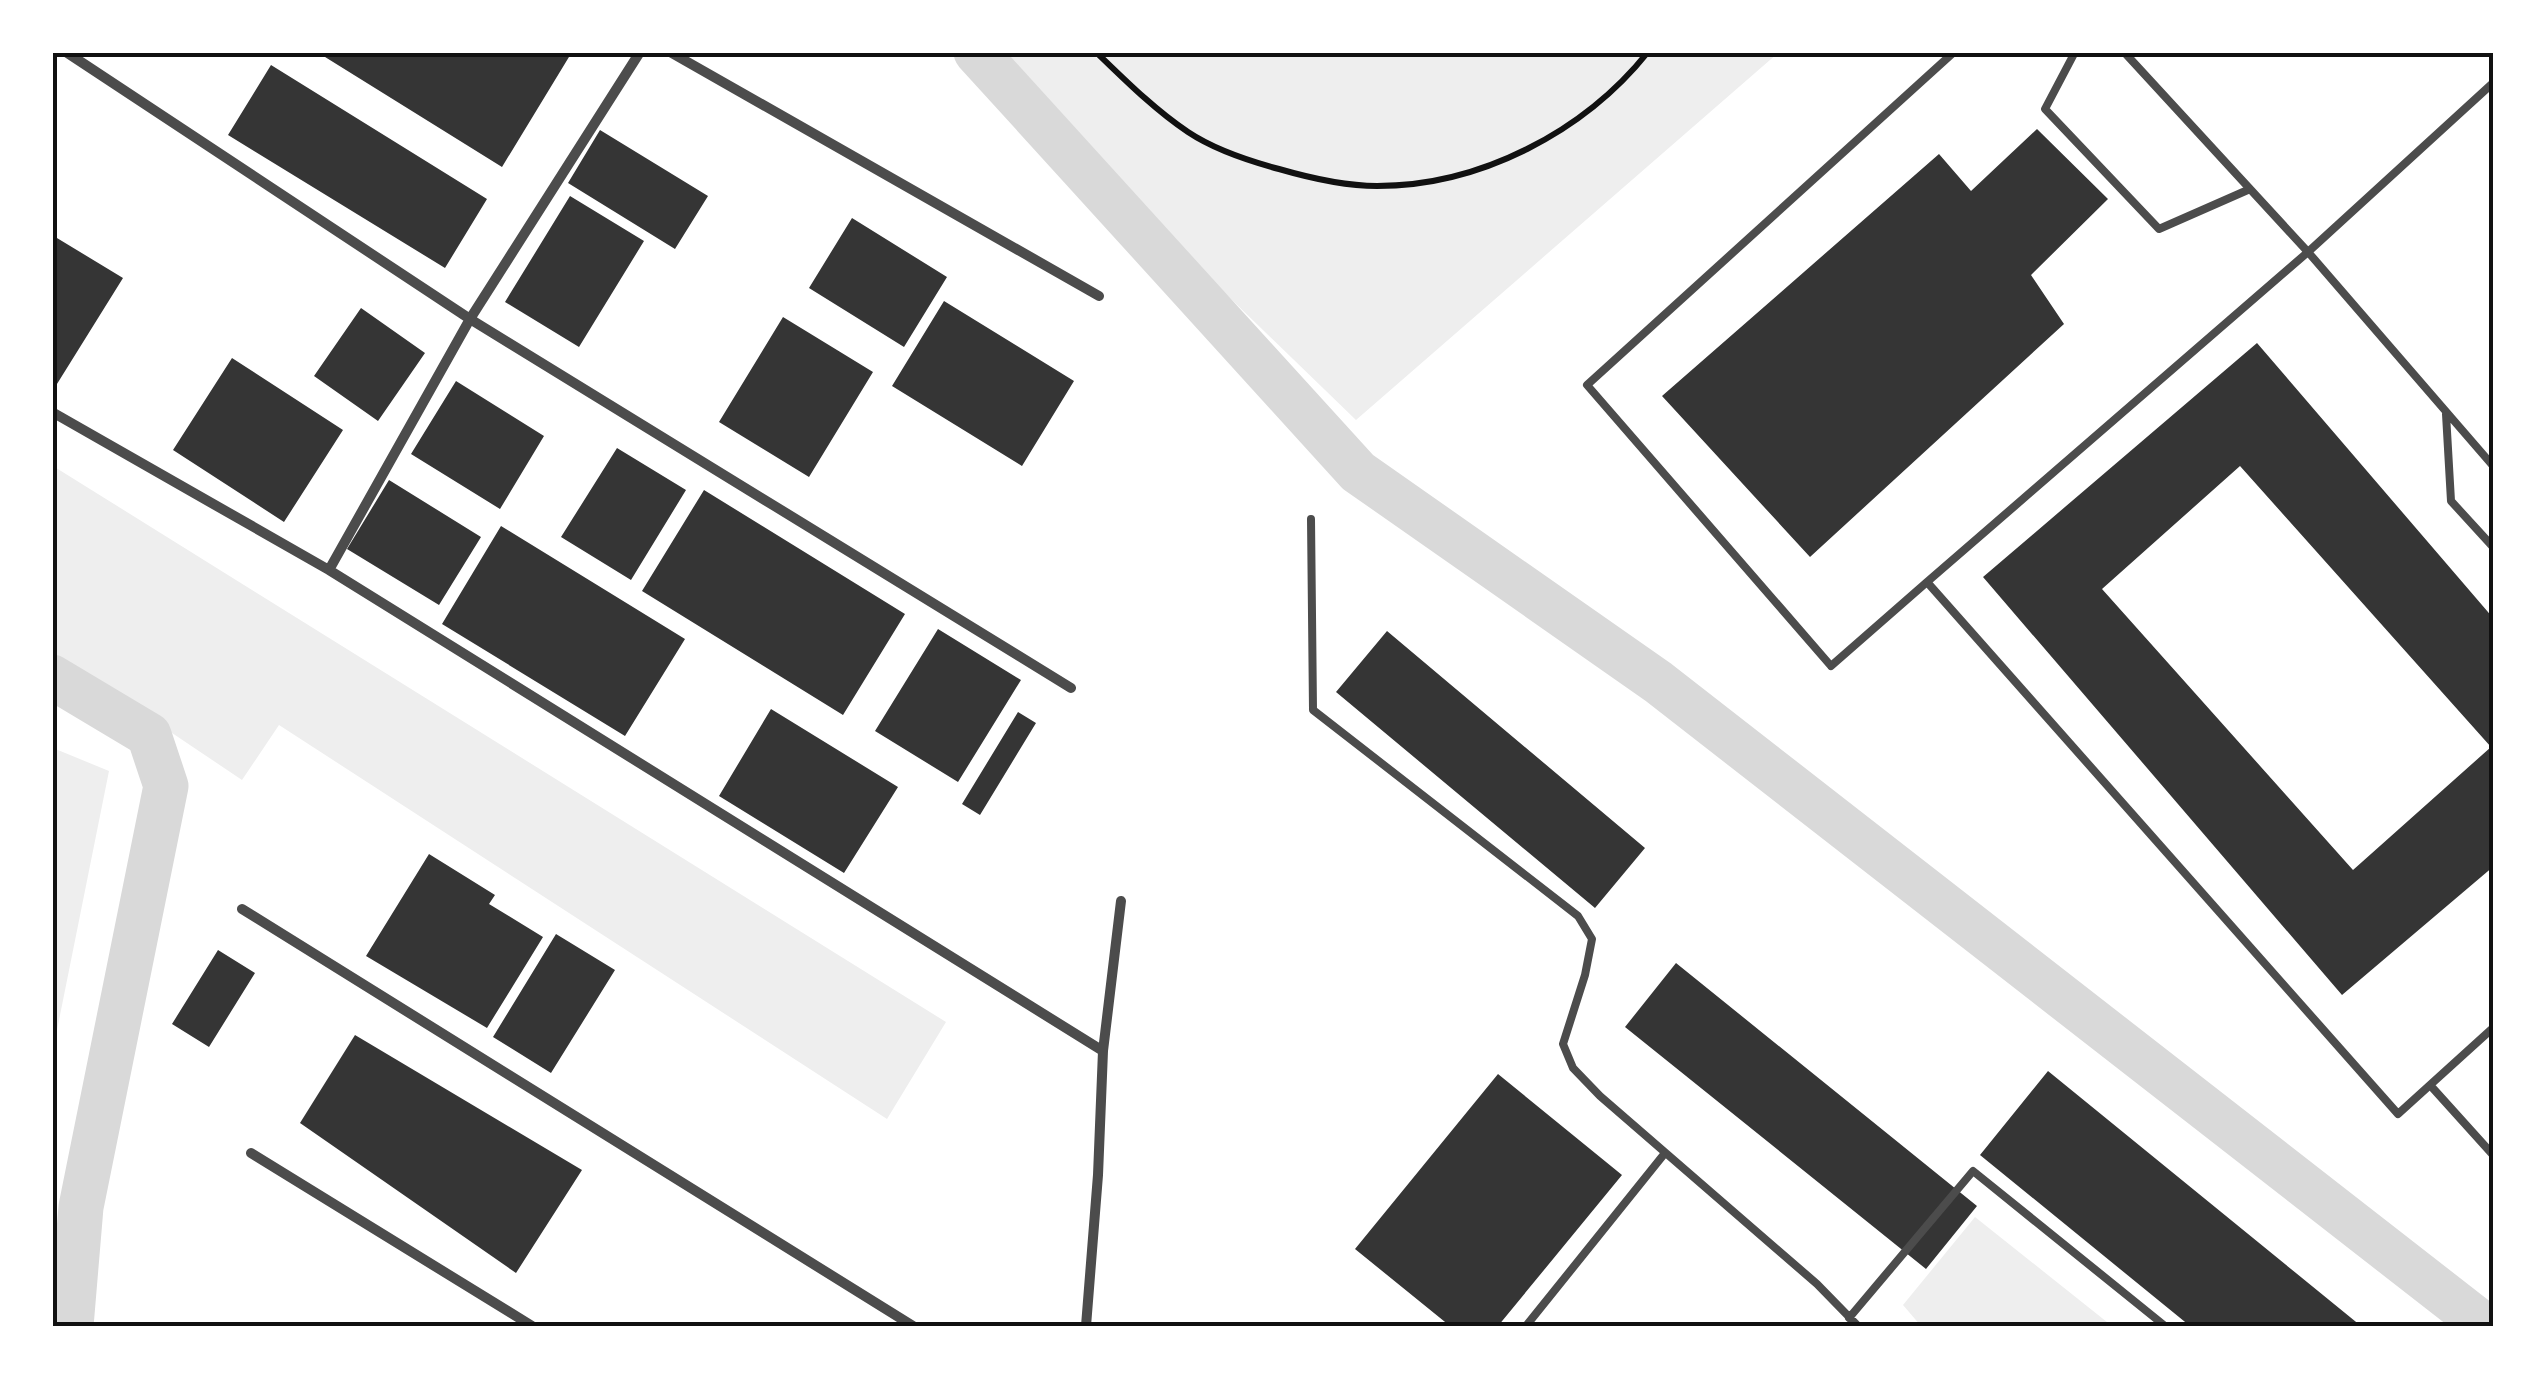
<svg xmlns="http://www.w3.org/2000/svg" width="2546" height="1379" font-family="'Exo 2',sans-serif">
<rect width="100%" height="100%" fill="#fff"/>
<!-- green -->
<path fill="#eee" d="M 1004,53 L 1778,53 L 1356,420 L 1167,237 Z
M 53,466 L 946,1022 L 887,1119 L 279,725 L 242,780 L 53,653 Z
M 53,748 L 109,771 L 53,1050 Z
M 1975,1217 L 2112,1326 L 1921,1326 L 1903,1305 Z"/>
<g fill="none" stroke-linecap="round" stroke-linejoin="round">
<!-- canal -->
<path stroke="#d9d9d9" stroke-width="45" d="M 976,52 L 1358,472 L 1658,682 L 2485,1326
M 52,677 L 149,735 L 166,786 L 81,1207 L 71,1326"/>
</g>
<!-- building -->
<path fill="#353535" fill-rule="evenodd" d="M 317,52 L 572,52 L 502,167 Z
M 271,65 L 487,199 L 445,268 L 228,135 Z
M 2037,129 L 2108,199 L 2031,275 L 2064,324 L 1810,557 L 1662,396 L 1939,154 L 1971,191 Z
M 600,130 L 708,196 L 675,249 L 568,183 Z
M 570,196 L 644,241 L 579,347 L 505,302 Z
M 852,218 L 947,277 L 904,347 L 809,288 Z
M 52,235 L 123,278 L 52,392 Z
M 944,301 L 1074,381 L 1022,466 L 892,386 Z
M 361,308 L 425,353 L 378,421 L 314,376 Z
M 783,317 L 873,372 L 809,477 L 719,422 Z
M 2257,343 L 2494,619 L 2494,866 L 2342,995 L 1983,577 ZM 2240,466 L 2491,747 L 2353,870 L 2102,589 Z
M 232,358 L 343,430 L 284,522 L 173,450 Z
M 456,381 L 544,436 L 500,509 L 411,454 Z
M 617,448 L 686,490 L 631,580 L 561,537 Z
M 389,480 L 481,537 L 439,605 L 347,549 Z
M 704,490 L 905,614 L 843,715 L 642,591 Z
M 501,526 L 685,639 L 625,736 L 442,624 Z
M 938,629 L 1021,680 L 958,782 L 875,731 Z
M 1387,631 L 1645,848 L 1595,908 L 1336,692 Z
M 771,709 L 898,787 L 844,873 L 719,796 Z
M 1018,712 L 1036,723 L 980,815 L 962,804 Z
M 429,854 L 495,895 L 489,904 L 543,937 L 487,1028 L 366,956 Z
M 556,934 L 615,970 L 551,1073 L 493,1037 Z
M 218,950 L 255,973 L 209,1047 L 172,1024 Z
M 1676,963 L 1977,1206 L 1926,1269 L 1625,1027 Z
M 355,1035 L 582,1170 L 516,1273 L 300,1123 Z
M 2048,1071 L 2361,1326 L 2190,1326 L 1980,1155 Z
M 1498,1074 L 1622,1175 L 1498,1326 L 1450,1326 L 1355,1249 Z"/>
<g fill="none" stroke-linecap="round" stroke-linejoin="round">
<!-- path -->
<path stroke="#111" stroke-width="6" d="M 1096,52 C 1125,80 1155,110 1188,132 C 1215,150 1249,161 1279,169 C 1310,178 1344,186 1377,186 C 1480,186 1584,132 1648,52"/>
<!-- service -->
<path stroke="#4c4c4c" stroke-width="8" d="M 2075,52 L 2045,109 L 2159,229 L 2250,189
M 2124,52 L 2308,252 L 1927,582 L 2398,1114 L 2430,1085
M 2494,82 L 2308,252 L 2494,467
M 2446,414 L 2451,501 L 2494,548
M 1311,519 L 1313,710 L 1578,916 L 1592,939 L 1585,975 L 1563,1044 L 1573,1068 L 1600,1096 L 1817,1284 L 1858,1326
M 1927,582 L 1831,666 L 1587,385 L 1954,52
M 2494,1027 L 2430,1085 L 2494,1156
M 1849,1318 L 1973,1171 L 2165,1326
M 1526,1326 L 1665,1153"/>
<!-- minor -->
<path stroke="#4c4c4c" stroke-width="10" d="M 66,52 L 470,319 L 1071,688
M 670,52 L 1099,296
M 52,412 L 329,570 L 1103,1051
M 329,570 L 470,319 L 640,52
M 242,909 L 913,1326
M 251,1153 L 532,1326
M 1086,1326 L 1098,1175 L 1103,1051 L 1121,901"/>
</g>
<!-- border -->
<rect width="2546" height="1379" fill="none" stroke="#ffffff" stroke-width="110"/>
<rect x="55" y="55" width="2436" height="1269" fill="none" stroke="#111" stroke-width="4"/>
</svg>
